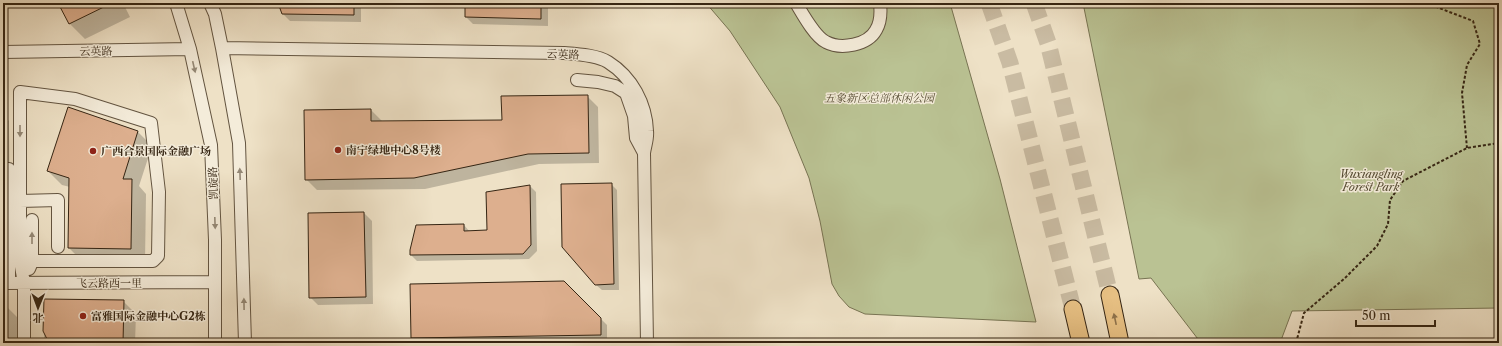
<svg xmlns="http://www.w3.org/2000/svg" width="1502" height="346" font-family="'Libre Caslon Text','Noto Serif SC',serif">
<rect width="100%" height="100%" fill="#eee1c6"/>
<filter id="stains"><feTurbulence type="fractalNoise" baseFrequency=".005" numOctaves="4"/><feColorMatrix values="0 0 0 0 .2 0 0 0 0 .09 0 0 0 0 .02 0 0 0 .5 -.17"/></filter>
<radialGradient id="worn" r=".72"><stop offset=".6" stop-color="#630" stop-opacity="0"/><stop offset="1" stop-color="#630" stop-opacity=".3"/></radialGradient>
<!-- green -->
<path fill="#bac293" stroke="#787453" d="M 706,3 L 950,3 L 1000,179 L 1036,322 L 865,314 L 849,307 L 839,296 L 832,284 L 820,221 L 809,178 L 780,107 L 730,31 Z
M 1083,3 L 1499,3 L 1499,308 L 1292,311 L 1280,343 L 1201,343 L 1151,278 L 1139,279 Z"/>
<!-- shadow -->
<path fill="#0003" d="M 59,3 L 123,3 L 130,17 L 85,39 L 70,24 Z
M 279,3 L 361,3 L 361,22 L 290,21 L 282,13 Z
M 466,3 L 548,3 L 548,26 L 473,24 L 466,17 Z
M 587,96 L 598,107 L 599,163 L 539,164 L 425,189 L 317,190 L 306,179 L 371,110 L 382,121 L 503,121 Z
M 68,109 L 138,132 L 152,146 L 139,186 L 146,194 L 145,263 L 83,262 L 69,248 L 70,187 L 62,185 L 48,171 Z
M 3,114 L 9,121 L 10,275 L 3,275 Z
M 611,184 L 617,190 L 619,290 L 602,290 L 595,284 Z
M 530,186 L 536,192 L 537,251 L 529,259 L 417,261 L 411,255 L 464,225 L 470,232 L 488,231 Z
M 364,213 L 372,221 L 373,304 L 318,305 L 310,297 Z
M 564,282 L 607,325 L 607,340 L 418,343 L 412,337 Z
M 45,300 L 123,301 L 136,314 L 135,343 L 44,343 Z
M 3,306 L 6,306 L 17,317 L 17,343 L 3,343 Z"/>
<!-- building -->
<path fill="#ddaf8e" stroke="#352513" d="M 58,3 L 112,3 L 69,24 Z
M 278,3 L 354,3 L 354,15 L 282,14 Z
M 465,3 L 541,3 L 541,19 L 465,17 Z
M 588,95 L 589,153 L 528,154 L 414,178 L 305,180 L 304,110 L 371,109 L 371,121 L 502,120 L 501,96 Z
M 68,107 L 138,131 L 123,179 L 132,179 L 131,249 L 68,248 L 69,178 L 47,171 Z
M 612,183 L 614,284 L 595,285 L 562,247 L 561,184 Z
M 530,185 L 531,245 L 523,254 L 410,255 L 410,250 L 416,225 L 464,224 L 464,231 L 487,230 L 486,192 Z
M 364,212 L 366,297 L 309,298 L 308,213 Z
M 564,281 L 601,318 L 601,335 L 411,338 L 410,284 Z
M 44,299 L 124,300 L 123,343 L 49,343 L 43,331 Z"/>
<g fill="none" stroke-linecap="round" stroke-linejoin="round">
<!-- highway-tunnel -->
<path stroke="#c9bba2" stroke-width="17" stroke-dasharray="17 8" stroke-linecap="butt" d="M 989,3 L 1010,63 L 1073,309
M 1034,3 L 1048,43 L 1110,295"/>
<defs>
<path id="minor" d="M 176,3 L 190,49 L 211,145 L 215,240 L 215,343
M 210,3 L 215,14 L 222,48 L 239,143 L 245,343
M 796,3 C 802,13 815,37 826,42 C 841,50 868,45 876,30 C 881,22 881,12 880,3
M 222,48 L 564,53 C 577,54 597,55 608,62 C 632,77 646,104 647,131 C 648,138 645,146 644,153 L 647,343
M 3,52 L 190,49
M 577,80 L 598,82 L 615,86 L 626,93 L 634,116 L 636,138 L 644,153
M 3,169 L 9,169 L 9,283
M 20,201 L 58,200 L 58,247
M 20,261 L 153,261 L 158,256 L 159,192 L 151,123 L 75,99 L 20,92 L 20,261 L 24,283 L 24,343
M 29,269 L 32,262 L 32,220
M 3,283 L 215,282"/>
<path id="highway" d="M 1110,295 L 1120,343
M 1073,309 L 1081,343"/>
</defs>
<!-- minor casing -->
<use href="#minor" stroke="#635440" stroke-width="14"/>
<!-- highway casing -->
<use href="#highway" stroke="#352513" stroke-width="19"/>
<!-- path -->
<path stroke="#352513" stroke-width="2" stroke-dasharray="3 2" stroke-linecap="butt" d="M 1426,3 L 1473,21 L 1480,44 L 1467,65 L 1462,93 L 1467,148
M 1296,343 L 1304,313 L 1344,279 L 1377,246 L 1388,224 L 1390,200 L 1403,181 L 1467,148 L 1499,143"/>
<!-- minor -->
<use href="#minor" stroke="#f4ecda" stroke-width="12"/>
<!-- highway -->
<use href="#highway" stroke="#e7c083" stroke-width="17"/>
</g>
<!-- one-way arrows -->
<defs><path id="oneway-solid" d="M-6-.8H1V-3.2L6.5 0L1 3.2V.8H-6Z"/></defs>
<g fill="#948876">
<use href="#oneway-solid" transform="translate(194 67) rotate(77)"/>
<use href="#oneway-solid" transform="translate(20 131) rotate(90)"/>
<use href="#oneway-solid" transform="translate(240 174) rotate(-92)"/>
<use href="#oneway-solid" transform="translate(215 223) rotate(88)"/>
<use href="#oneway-solid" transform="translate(32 238) rotate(-90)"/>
<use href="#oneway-solid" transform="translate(244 304) rotate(-91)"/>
</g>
<use fill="#8e724b" href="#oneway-solid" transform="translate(1115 319) rotate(-102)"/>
<!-- markers -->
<g fill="#8f2418" stroke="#f4ecda" stroke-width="1.5">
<circle cx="338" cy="150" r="4"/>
<circle cx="93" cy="151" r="4"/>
<circle cx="83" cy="316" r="4"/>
</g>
<g text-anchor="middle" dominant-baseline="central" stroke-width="3" stroke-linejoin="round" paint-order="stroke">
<!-- street labels -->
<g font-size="11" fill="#352513" stroke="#f4ecda">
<text transform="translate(96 51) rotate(-1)">云英路</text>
<text transform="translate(563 54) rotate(3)">云英路</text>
<text transform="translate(213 183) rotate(-92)">凯旋路</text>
<text x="109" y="283">飞云路西一里</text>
</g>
<!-- park labels -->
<g font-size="11" font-style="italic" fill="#564c33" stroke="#f4ecda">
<text x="879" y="98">五象新区总部休闲公园</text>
<text x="1371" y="174">Wuxiangling<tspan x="1371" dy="13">Forest Park</tspan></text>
</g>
<!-- poi labels -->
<g font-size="11" font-weight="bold" fill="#352513" stroke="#f4ecda" text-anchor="start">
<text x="346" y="150">南宁绿地中心8号楼</text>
<text x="101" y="151">广西合景国际金融广场</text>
<text x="91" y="316">富雅国际金融中心G2栋</text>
</g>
</g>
<!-- margin -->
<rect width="1502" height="346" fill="none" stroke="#eee1c6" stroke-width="16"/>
<rect x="4" y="4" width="1494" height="338" fill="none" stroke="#352513" stroke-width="2"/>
<rect x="8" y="8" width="1486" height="330" fill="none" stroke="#352513"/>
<!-- north arrow -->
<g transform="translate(38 308) rotate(181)" stroke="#f4ecda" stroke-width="3" paint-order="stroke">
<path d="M0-3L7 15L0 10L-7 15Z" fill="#352513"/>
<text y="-6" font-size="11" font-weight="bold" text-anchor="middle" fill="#352513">北</text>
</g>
<!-- scale -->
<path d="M1356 320v6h79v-6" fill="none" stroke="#352513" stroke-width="2"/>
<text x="1362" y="320" font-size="12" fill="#352513" stroke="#f4ecda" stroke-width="3" paint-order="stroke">50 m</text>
<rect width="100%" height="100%" filter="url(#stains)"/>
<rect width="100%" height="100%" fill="url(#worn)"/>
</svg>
